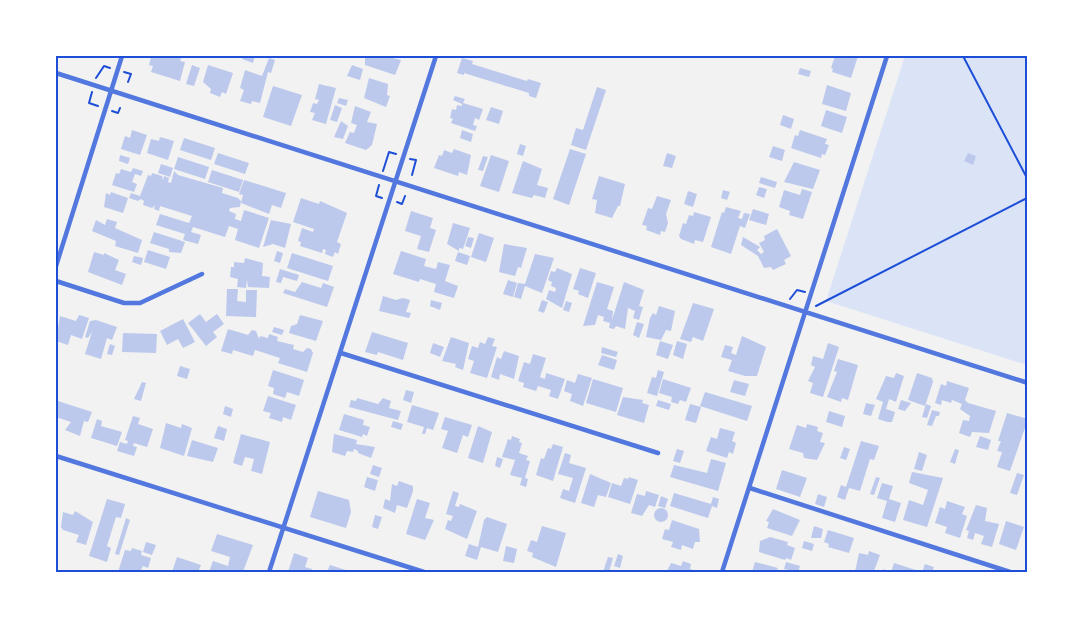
<svg xmlns="http://www.w3.org/2000/svg" width="1083" height="628" font-family="Jost,sans-serif">
<rect width="100%" height="100%" fill="#f2f2f2"/>
<!-- green -->
<path fill="#dbe4f7" d="M 905,56 L 1027,56 L 1027,365 L 826,301 Z"/>
<!-- building -->
<path fill="#bdc9ec" d="M 156,56 L 182,56 L 180,61 L 185,62 L 180,81 L 151,72 L 153,66 L 149,65 L 151,57 L 155,58 Z
M 244,56 L 255,56 L 253,63 L 242,59 Z
M 365,56 L 385,56 L 401,60 L 395,75 L 365,65 Z
M 835,56 L 858,56 L 851,78 L 832,72 L 833,69 L 831,68 Z
M 269,58 L 275,60 L 271,73 L 268,72 L 260,103 L 252,101 L 251,104 L 240,101 L 244,90 L 240,88 L 245,70 L 262,76 Z
M 462,58 L 473,61 L 472,64 L 527,81 L 528,79 L 541,83 L 536,98 L 529,96 L 529,93 L 464,73 L 464,75 L 457,73 Z
M 192,65 L 200,68 L 194,86 L 186,84 Z
M 208,65 L 233,73 L 226,94 L 222,92 L 220,97 L 210,93 L 211,89 L 203,82 Z
M 352,65 L 363,69 L 360,80 L 347,76 Z
M 800,68 L 811,71 L 809,77 L 798,74 Z
M 369,78 L 388,84 L 387,95 L 390,96 L 386,107 L 364,98 Z
M 319,84 L 336,88 L 326,124 L 312,120 L 315,113 L 310,112 L 313,103 L 317,104 L 319,100 L 315,99 Z
M 827,85 L 851,93 L 846,111 L 822,104 Z
M 273,86 L 302,95 L 291,126 L 263,117 Z
M 597,87 L 606,90 L 586,150 L 571,145 L 576,128 L 583,130 Z
M 455,96 L 465,99 L 463,103 L 483,109 L 479,120 L 475,118 L 473,125 L 477,126 L 475,131 L 451,123 L 453,119 L 450,118 L 452,109 L 456,110 L 457,105 L 462,106 L 462,104 L 453,100 Z
M 339,98 L 348,100 L 346,106 L 337,103 Z
M 335,105 L 342,108 L 337,122 L 330,120 Z
M 355,106 L 371,112 L 367,122 L 377,124 L 372,145 L 366,150 L 345,143 L 350,132 L 354,133 L 357,125 L 351,123 Z
M 491,107 L 503,111 L 499,124 L 486,120 Z
M 826,110 L 847,117 L 842,133 L 821,126 Z
M 783,115 L 794,119 L 791,129 L 780,125 Z
M 341,121 L 348,126 L 343,139 L 334,137 Z
M 132,130 L 147,135 L 140,155 L 121,149 L 125,136 L 130,138 Z
M 462,130 L 473,134 L 471,142 L 460,138 Z
M 800,130 L 827,139 L 825,144 L 829,145 L 825,155 L 822,154 L 821,158 L 791,148 L 795,135 L 798,136 Z
M 160,137 L 174,141 L 168,160 L 147,153 L 151,139 L 159,141 Z
M 184,138 L 215,148 L 211,160 L 180,150 Z
M 520,144 L 526,146 L 523,156 L 517,154 Z
M 773,146 L 785,150 L 782,161 L 769,157 Z
M 454,149 L 471,155 L 467,175 L 459,172 L 458,176 L 434,168 L 439,155 L 442,156 L 444,150 L 452,153 Z
M 570,149 L 586,154 L 569,205 L 553,199 Z
M 218,153 L 249,163 L 245,174 L 214,164 Z
M 667,153 L 676,156 L 672,168 L 663,166 Z
M 968,153 L 976,156 L 973,165 L 964,161 Z
M 120,155 L 130,158 L 128,164 L 119,161 Z
M 491,155 L 509,161 L 499,192 L 480,186 Z
M 483,156 L 488,157 L 483,171 L 478,170 Z
M 178,157 L 209,167 L 205,179 L 174,169 Z
M 523,161 L 542,169 L 537,185 L 548,188 L 545,198 L 534,195 L 532,198 L 512,193 Z
M 794,162 L 820,170 L 813,189 L 784,182 Z
M 161,164 L 173,168 L 170,177 L 158,173 Z
M 133,168 L 143,171 L 141,176 L 135,174 L 132,182 L 137,184 L 134,192 L 112,185 L 116,173 L 119,174 L 121,169 L 131,172 Z
M 212,170 L 243,180 L 239,192 L 208,182 Z
M 174,171 L 178,175 L 223,188 L 222,193 L 238,198 L 241,201 L 240,207 L 230,208 L 229,211 L 236,214 L 235,219 L 241,221 L 244,210 L 269,218 L 259,248 L 235,240 L 238,229 L 229,226 L 225,237 L 193,227 L 191,232 L 201,235 L 198,244 L 183,240 L 185,234 L 156,225 L 160,214 L 189,223 L 192,216 L 160,206 L 159,211 L 154,209 L 155,205 L 152,208 L 143,205 L 144,201 L 141,199 L 138,201 L 129,198 L 131,193 L 140,196 L 148,175 L 151,176 L 152,173 L 162,176 L 163,180 L 164,176 L 169,178 L 168,182 L 171,183 Z
M 599,176 L 625,184 L 620,206 L 618,206 L 612,218 L 595,213 L 597,200 L 592,199 Z
M 761,177 L 777,182 L 775,188 L 759,183 Z
M 244,180 L 286,193 L 281,208 L 272,205 L 269,214 L 241,203 L 243,195 L 239,194 Z
M 759,187 L 767,189 L 764,198 L 756,195 Z
M 802,189 L 812,192 L 803,219 L 789,215 L 790,211 L 779,207 L 784,190 L 800,195 Z
M 723,190 L 730,192 L 727,200 L 721,198 Z
M 688,191 L 697,194 L 693,207 L 684,204 Z
M 111,192 L 128,198 L 123,213 L 104,207 L 106,193 L 110,195 Z
M 657,196 L 671,200 L 666,214 L 668,223 L 665,232 L 661,231 L 660,235 L 646,230 L 647,226 L 642,225 L 648,208 L 652,209 Z
M 301,198 L 319,204 L 320,201 L 347,213 L 337,242 L 341,244 L 338,254 L 335,252 L 333,257 L 325,254 L 326,250 L 323,249 L 322,253 L 300,246 L 301,242 L 298,241 L 302,228 L 313,232 L 314,229 L 293,222 Z
M 726,207 L 741,211 L 738,218 L 742,219 L 744,213 L 750,214 L 745,228 L 740,226 L 731,254 L 711,247 L 722,212 L 724,213 Z
M 753,209 L 769,214 L 766,225 L 749,220 Z
M 411,211 L 433,218 L 430,228 L 436,230 L 429,252 L 417,249 L 421,236 L 405,231 Z
M 694,212 L 711,217 L 703,242 L 695,240 L 694,244 L 681,239 L 679,236 L 683,223 L 686,224 L 689,215 L 693,216 Z
M 107,219 L 117,222 L 115,228 L 142,240 L 138,253 L 115,246 L 116,241 L 92,231 L 96,220 L 105,225 Z
M 271,220 L 291,224 L 285,248 L 273,244 L 263,247 Z
M 453,223 L 470,228 L 463,249 L 459,248 L 459,251 L 447,244 Z
M 777,229 L 791,256 L 784,260 L 786,264 L 773,270 L 771,267 L 764,268 L 758,256 L 741,245 L 743,237 L 760,247 L 757,250 L 761,254 L 764,252 L 759,243 L 765,240 L 764,236 Z
M 154,232 L 185,242 L 181,253 L 169,252 L 169,249 L 150,243 Z
M 479,233 L 494,238 L 486,262 L 471,257 Z
M 468,237 L 474,238 L 471,248 L 465,246 Z
M 504,244 L 527,248 L 521,268 L 518,267 L 515,276 L 499,272 Z
M 148,250 L 170,257 L 166,269 L 144,262 Z
M 277,251 L 283,253 L 280,263 L 274,261 Z
M 401,251 L 426,259 L 424,266 L 436,269 L 438,262 L 450,265 L 445,281 L 458,286 L 454,298 L 434,292 L 436,284 L 420,279 L 419,282 L 393,274 Z
M 94,252 L 104,255 L 104,253 L 119,260 L 115,270 L 126,274 L 122,285 L 88,272 Z
M 458,252 L 470,256 L 467,265 L 455,261 Z
M 292,253 L 333,266 L 328,281 L 287,268 Z
M 535,254 L 554,258 L 542,293 L 525,286 L 521,299 L 514,297 L 518,283 L 525,284 Z
M 134,256 L 143,258 L 141,265 L 132,262 Z
M 245,258 L 263,263 L 262,276 L 270,277 L 269,288 L 248,287 L 247,280 L 246,288 L 237,287 L 238,279 L 230,277 L 231,267 L 234,267 L 234,262 L 244,263 Z
M 557,268 L 572,274 L 562,308 L 546,299 L 549,290 L 555,292 L 556,288 L 551,286 L 552,282 L 548,280 L 551,271 L 555,272 Z
M 580,268 L 596,273 L 588,298 L 578,294 L 579,291 L 573,289 Z
M 280,269 L 299,275 L 297,281 L 283,277 L 281,283 L 276,282 Z
M 508,280 L 517,283 L 513,297 L 503,294 Z
M 302,282 L 321,288 L 323,283 L 334,287 L 327,307 L 283,293 L 285,289 L 295,292 Z
M 597,282 L 614,287 L 607,309 L 613,311 L 612,320 L 624,282 L 644,290 L 639,306 L 643,307 L 639,320 L 633,318 L 635,311 L 628,308 L 625,329 L 616,326 L 614,329 L 609,328 L 610,323 L 603,321 L 604,317 L 598,315 L 595,325 L 583,326 Z
M 227,289 L 238,289 L 237,301 L 246,302 L 246,290 L 257,290 L 256,317 L 226,316 Z
M 383,296 L 396,300 L 403,298 L 410,300 L 406,312 L 411,313 L 409,318 L 379,311 Z
M 431,300 L 442,303 L 440,310 L 430,306 Z
M 542,300 L 548,302 L 544,313 L 538,311 Z
M 566,301 L 572,303 L 569,312 L 563,310 Z
M 693,303 L 714,309 L 703,341 L 693,337 L 691,342 L 680,339 Z
M 659,306 L 675,311 L 671,331 L 666,330 L 661,340 L 646,337 L 650,318 L 653,313 L 656,315 Z
M 200,314 L 206,322 L 217,314 L 224,324 L 213,332 L 217,337 L 206,346 L 188,323 Z
M 79,315 L 89,318 L 82,339 L 71,335 L 68,345 L 56,341 L 60,316 L 76,321 Z
M 300,315 L 323,321 L 316,341 L 289,333 L 291,326 L 297,324 Z
M 183,319 L 195,342 L 183,348 L 178,339 L 167,345 L 160,331 Z
M 96,320 L 117,327 L 112,340 L 107,338 L 101,359 L 85,354 L 92,332 L 88,338 L 85,337 L 90,321 Z
M 637,322 L 644,324 L 639,338 L 633,335 Z
M 274,327 L 284,330 L 282,335 L 272,332 Z
M 228,329 L 248,335 L 252,330 L 256,331 L 259,339 L 260,336 L 268,338 L 269,334 L 278,337 L 277,341 L 294,345 L 293,349 L 303,352 L 307,348 L 311,349 L 313,353 L 307,372 L 278,363 L 280,358 L 255,350 L 253,356 L 233,350 L 232,354 L 221,351 Z
M 372,332 L 408,343 L 403,360 L 378,352 L 377,355 L 365,352 Z
M 123,333 L 157,334 L 156,353 L 122,352 Z
M 742,336 L 766,347 L 757,376 L 745,376 L 728,371 L 732,360 L 721,357 L 725,345 L 733,347 L 731,353 L 736,355 Z
M 451,337 L 469,343 L 463,370 L 455,367 L 456,364 L 442,361 Z
M 488,337 L 495,339 L 492,346 L 497,347 L 487,378 L 470,373 L 474,361 L 468,359 L 472,346 L 478,348 L 480,342 L 485,344 Z
M 660,341 L 673,345 L 668,359 L 656,355 Z
M 677,341 L 687,344 L 683,359 L 673,355 Z
M 433,343 L 444,347 L 440,357 L 430,353 Z
M 828,343 L 839,347 L 823,397 L 810,393 L 813,383 L 808,381 L 815,367 L 811,365 L 813,356 L 823,359 Z
M 110,344 L 115,346 L 112,355 L 107,354 Z
M 602,347 L 618,352 L 616,357 L 601,353 Z
M 504,351 L 519,356 L 514,379 L 500,374 L 499,380 L 491,377 L 497,357 L 501,359 Z
M 533,354 L 546,358 L 540,377 L 545,379 L 546,373 L 565,379 L 558,399 L 549,396 L 551,390 L 538,386 L 536,391 L 523,387 L 524,383 L 518,381 L 524,362 L 530,364 Z
M 602,355 L 617,360 L 614,370 L 598,365 Z
M 838,359 L 858,365 L 848,400 L 842,398 L 841,402 L 827,397 L 837,372 L 834,371 Z
M 180,366 L 190,369 L 187,379 L 177,376 Z
M 273,370 L 304,380 L 299,396 L 287,392 L 285,398 L 273,394 L 274,388 L 268,386 Z
M 658,370 L 664,372 L 657,396 L 647,393 L 652,377 L 656,378 Z
M 896,373 L 904,376 L 896,402 L 889,399 L 886,409 L 895,412 L 892,422 L 887,422 L 878,419 L 883,402 L 876,399 L 886,376 L 894,378 Z
M 917,373 L 932,378 L 933,382 L 925,406 L 908,400 Z
M 578,374 L 592,378 L 583,406 L 570,401 L 572,394 L 564,391 L 567,380 L 575,383 Z
M 593,379 L 623,388 L 616,412 L 586,403 Z
M 663,379 L 691,388 L 686,402 L 680,400 L 678,404 L 671,402 L 672,397 L 659,393 Z
M 734,380 L 749,384 L 745,396 L 730,392 Z
M 947,381 L 969,388 L 965,400 L 968,403 L 996,411 L 989,433 L 972,432 L 970,437 L 959,433 L 963,420 L 969,421 L 970,416 L 960,409 L 962,404 L 952,400 L 951,403 L 942,400 L 941,405 L 935,403 L 941,384 L 946,386 Z
M 142,382 L 146,383 L 141,401 L 134,399 Z
M 406,390 L 414,392 L 411,403 L 403,400 Z
M 705,392 L 752,406 L 747,421 L 700,406 Z
M 268,396 L 296,405 L 291,420 L 283,417 L 282,422 L 269,418 L 271,413 L 263,411 Z
M 623,397 L 643,400 L 642,403 L 649,405 L 644,423 L 617,415 Z
M 357,398 L 378,404 L 383,398 L 391,401 L 389,408 L 401,411 L 398,420 L 349,407 L 351,400 L 356,401 Z
M 658,400 L 671,404 L 669,410 L 656,406 Z
M 901,400 L 911,403 L 905,411 L 898,409 Z
M 58,401 L 92,412 L 88,422 L 84,421 L 80,436 L 65,430 L 71,422 L 56,417 Z
M 866,403 L 875,405 L 871,416 L 863,414 Z
M 690,404 L 701,407 L 696,423 L 685,420 Z
M 926,404 L 931,406 L 927,418 L 922,417 Z
M 412,405 L 439,413 L 433,430 L 427,428 L 425,434 L 422,434 L 424,427 L 407,422 Z
M 225,406 L 233,409 L 231,417 L 223,414 Z
M 932,410 L 940,412 L 939,416 L 936,416 L 932,426 L 927,425 Z
M 829,411 L 845,416 L 842,427 L 826,422 Z
M 1007,413 L 1028,419 L 1010,471 L 997,467 L 1002,452 L 997,451 L 1001,441 L 998,441 Z
M 344,414 L 364,420 L 363,425 L 370,427 L 367,436 L 363,434 L 362,437 L 339,430 Z
M 133,416 L 140,418 L 138,424 L 153,429 L 147,447 L 134,443 L 133,446 L 137,447 L 134,456 L 117,451 L 120,442 L 127,444 L 128,441 L 125,440 Z
M 445,417 L 472,425 L 468,437 L 463,435 L 457,453 L 442,448 L 448,431 L 441,429 Z
M 97,419 L 102,421 L 101,426 L 122,432 L 117,446 L 91,438 Z
M 393,421 L 403,424 L 401,430 L 391,427 Z
M 166,423 L 181,428 L 182,424 L 192,428 L 184,456 L 160,448 Z
M 807,424 L 818,427 L 817,431 L 823,433 L 820,442 L 825,443 L 817,460 L 804,458 L 803,453 L 789,449 L 797,425 L 806,428 Z
M 218,426 L 227,429 L 224,441 L 214,438 Z
M 478,426 L 492,432 L 483,463 L 468,458 Z
M 720,428 L 735,432 L 732,441 L 736,443 L 733,454 L 729,452 L 727,458 L 706,451 L 711,437 L 717,439 Z
M 241,434 L 270,442 L 262,474 L 251,471 L 254,459 L 245,457 L 242,466 L 233,463 Z
M 334,434 L 357,440 L 356,444 L 375,447 L 371,458 L 358,453 L 358,451 L 354,449 L 353,452 L 347,451 L 345,456 L 332,452 Z
M 512,436 L 520,439 L 519,442 L 522,443 L 519,453 L 528,456 L 526,460 L 530,461 L 525,478 L 528,479 L 526,487 L 520,485 L 522,478 L 510,475 L 515,460 L 502,457 L 508,439 L 511,440 Z
M 980,436 L 991,440 L 988,450 L 976,447 Z
M 192,440 L 218,448 L 213,462 L 187,456 Z
M 861,441 L 879,446 L 874,460 L 870,459 L 860,491 L 849,488 L 845,500 L 837,497 L 841,485 L 846,487 Z
M 553,444 L 563,447 L 553,481 L 536,475 L 541,458 L 544,459 L 548,448 L 551,449 Z
M 844,447 L 850,449 L 846,460 L 840,458 Z
M 677,449 L 684,451 L 680,463 L 673,461 Z
M 955,449 L 959,450 L 955,464 L 950,462 Z
M 919,452 L 927,455 L 922,471 L 914,469 Z
M 565,453 L 571,455 L 569,463 L 586,468 L 575,503 L 560,498 L 563,489 L 569,491 L 573,478 L 558,474 Z
M 497,457 L 503,459 L 500,468 L 495,466 Z
M 711,459 L 726,463 L 718,491 L 670,477 L 674,465 L 707,473 Z
M 373,465 L 382,468 L 379,477 L 370,474 Z
M 782,470 L 807,478 L 800,497 L 776,489 Z
M 912,472 L 943,478 L 927,527 L 903,520 L 909,500 L 923,505 L 928,490 L 909,483 Z
M 1017,473 L 1024,475 L 1017,495 L 1010,493 Z
M 590,474 L 611,483 L 606,497 L 598,495 L 594,507 L 581,503 Z
M 367,477 L 378,480 L 375,491 L 364,487 Z
M 629,477 L 638,480 L 630,504 L 608,497 L 612,483 L 621,486 L 624,478 L 628,479 Z
M 876,477 L 880,478 L 874,495 L 870,494 Z
M 399,481 L 413,486 L 413,491 L 407,508 L 397,505 L 395,513 L 383,508 L 385,499 L 390,501 L 392,484 L 397,486 Z
M 882,483 L 893,486 L 889,499 L 901,503 L 895,522 L 882,518 L 887,501 L 877,498 Z
M 318,491 L 349,500 L 351,512 L 346,528 L 310,517 Z
M 453,491 L 459,493 L 455,506 L 459,507 L 460,504 L 477,511 L 467,539 L 445,529 L 448,520 L 451,521 L 453,516 L 446,514 Z
M 646,491 L 659,495 L 655,507 L 649,505 L 642,516 L 631,513 L 637,494 L 645,496 Z
M 674,493 L 711,504 L 713,497 L 719,499 L 717,508 L 712,506 L 708,518 L 670,506 Z
M 818,494 L 827,497 L 824,507 L 815,504 Z
M 661,496 L 668,499 L 665,508 L 658,506 Z
M 107,499 L 125,504 L 121,518 L 116,517 L 107,546 L 111,548 L 107,562 L 89,556 Z
M 417,499 L 430,503 L 425,518 L 434,520 L 425,540 L 406,534 Z
M 947,501 L 965,507 L 962,514 L 967,516 L 960,538 L 945,533 L 947,527 L 935,523 L 940,507 L 945,509 Z
M 976,505 L 987,508 L 985,521 L 999,524 L 992,547 L 981,544 L 984,536 L 975,533 L 973,540 L 967,538 L 969,531 L 966,530 Z
M654 515a7 7 0 1 1 14 0a7 7 0 1 1-14 0Z
M 773,509 L 800,520 L 792,536 L 767,528 L 769,522 L 766,521 Z
M 75,511 L 93,522 L 86,545 L 76,542 L 79,535 L 63,530 L 61,527 L 63,512 L 73,515 Z
M 375,515 L 382,517 L 378,529 L 372,527 Z
M 487,517 L 507,524 L 498,552 L 481,547 L 477,560 L 465,556 L 469,544 L 478,547 L 484,520 Z
M 126,518 L 130,520 L 119,555 L 115,554 Z
M 672,520 L 699,529 L 700,542 L 695,542 L 693,549 L 682,545 L 681,550 L 671,547 L 673,542 L 662,539 L 665,529 L 669,530 Z
M 1006,521 L 1024,527 L 1016,550 L 999,544 Z
M 542,526 L 566,533 L 556,567 L 532,557 L 533,553 L 527,551 L 531,540 L 537,542 Z
M 814,526 L 823,529 L 821,538 L 811,538 Z
M 828,530 L 854,538 L 849,553 L 828,547 L 829,544 L 824,542 Z
M 217,534 L 253,545 L 243,572 L 209,572 L 213,561 L 228,566 L 230,557 L 211,551 Z
M 770,537 L 788,542 L 787,545 L 795,548 L 791,560 L 786,558 L 785,560 L 759,552 L 760,541 Z
M 804,541 L 814,544 L 812,551 L 802,548 Z
M 146,542 L 156,545 L 152,555 L 143,552 Z
M 506,546 L 517,549 L 514,563 L 503,561 Z
M 132,548 L 142,551 L 141,555 L 151,558 L 148,568 L 143,566 L 140,572 L 118,572 L 125,550 L 131,551 Z
M 869,551 L 880,555 L 874,571 L 855,572 L 859,553 L 868,555 Z
M 294,553 L 308,558 L 305,567 L 312,569 L 311,572 L 288,572 Z
M 618,554 L 623,556 L 620,568 L 614,566 Z
M 177,557 L 201,565 L 198,572 L 172,572 Z
M 608,557 L 613,558 L 609,572 L 603,572 Z
M 683,561 L 691,564 L 690,569 L 693,570 L 692,572 L 667,571 L 671,563 L 681,566 Z
M 755,562 L 778,568 L 776,572 L 752,572 Z
M 786,562 L 800,566 L 798,572 L 784,569 Z
M 894,563 L 922,572 L 881,572 L 883,569 L 891,572 Z
M 925,564 L 934,567 L 932,572 L 922,572 Z
M 330,565 L 352,572 L 327,572 Z"/>
<g fill="none" stroke-linecap="round" stroke-linejoin="round">
<!-- path -->
<path stroke="#1d4ed8" stroke-width="2" d="M 963,56 L 1028,180
M 124,72 L 131,74 L 128,82
M 96,78 L 104,66 L 110,68
M 92,92 L 89,103 L 98,106
M 112,111 L 118,113 L 120,108
M 410,159 L 416,160 L 412,175
M 383,171 L 389,152 L 396,154
M 379,185 L 376,196 L 382,198
M 1027,198 L 1028,189
M 397,202 L 402,204 L 405,196
M 790,299 L 797,290 L 805,292
M 816,306 L 1027,198"/>
<!-- minor -->
<path stroke="#5277de" stroke-width="4.5" d="M 56,73 L 1028,383
M 56,266 L 122,56
M 56,281 L 124,303 L 140,303 L 202,274
M 341,353 L 658,453
M 56,456 L 424,572
M 750,488 L 1010,572
M 269,572 L 436,56
M 722,572 L 887,56"/>
</g>
<!-- border -->
<rect width="1083" height="628" fill="none" stroke="#ffffff" stroke-width="114"/>
<rect x="57" y="57" width="969" height="514" fill="none" stroke="#1d4ed8" stroke-width="2"/>
</svg>
